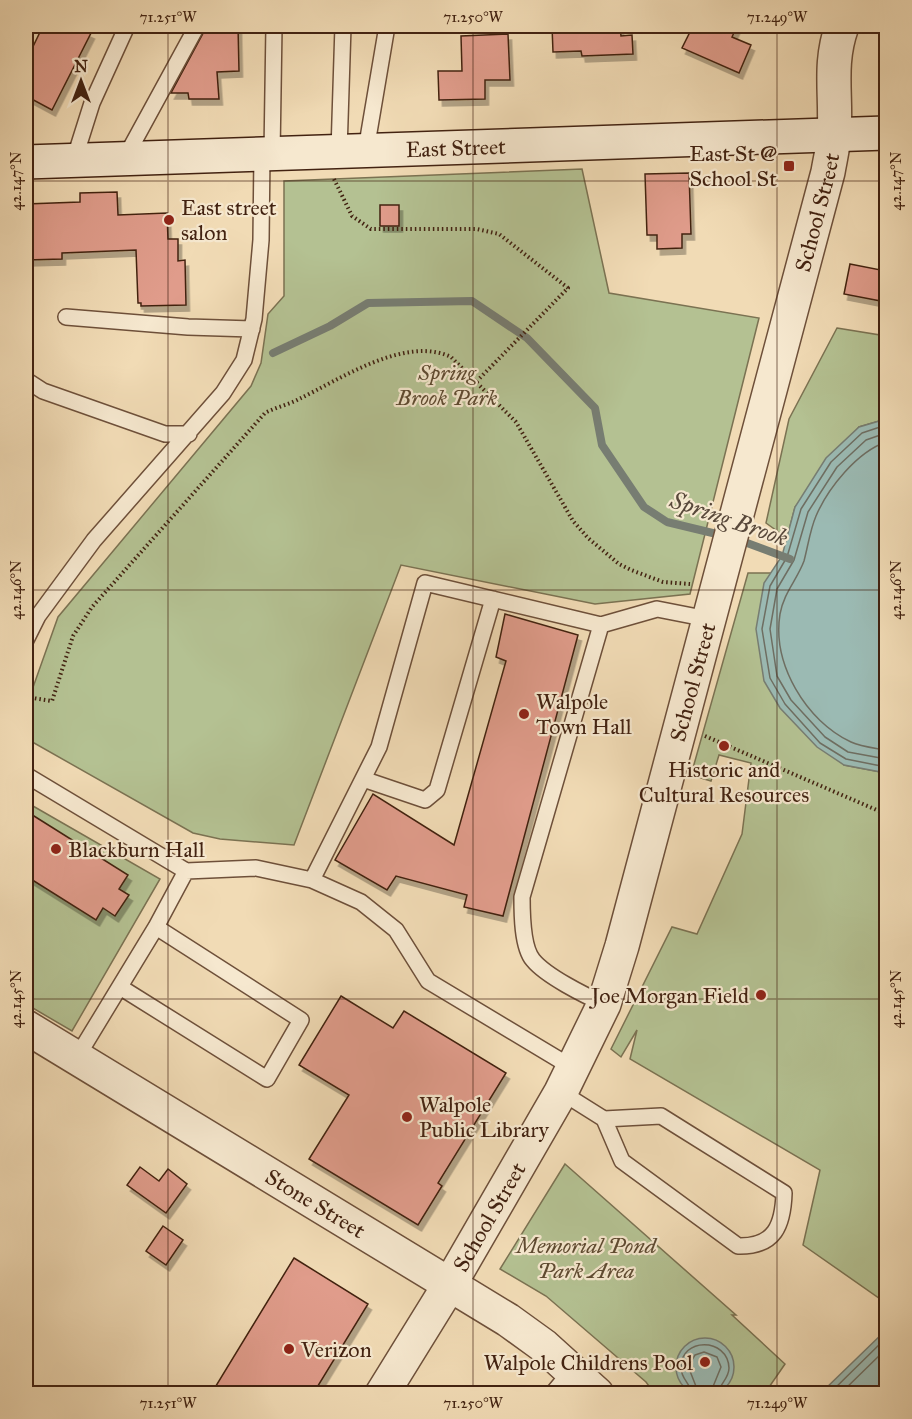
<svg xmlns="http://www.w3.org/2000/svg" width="912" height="1419" font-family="'IM FELL Great Primer',serif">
<defs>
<filter id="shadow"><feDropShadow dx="3.5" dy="6" stdDeviation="0" flood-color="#0004"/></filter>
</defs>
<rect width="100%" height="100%" fill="#f1dbb5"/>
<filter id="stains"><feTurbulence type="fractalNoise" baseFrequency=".00333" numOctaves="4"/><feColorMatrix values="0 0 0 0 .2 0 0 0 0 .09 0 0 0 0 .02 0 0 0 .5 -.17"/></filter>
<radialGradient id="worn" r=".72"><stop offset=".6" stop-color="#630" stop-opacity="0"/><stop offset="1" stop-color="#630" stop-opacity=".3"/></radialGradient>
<!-- green -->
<path fill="#b4c192" stroke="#7b7252" stroke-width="1.5" d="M 582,169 L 609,293 L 759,318 L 690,594 L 595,604 L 401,565 L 294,845 L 220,839 L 193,833 L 27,739 L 26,707 L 58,617 L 251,386 L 261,363 L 268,314 L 284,296 L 284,181 Z
M 837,328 L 886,336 L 886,419 L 859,427 L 795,507 L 787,538 L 766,523 L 789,419 Z
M 748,573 L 771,573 L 844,765 L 886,773 L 886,1303 L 803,1245 L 820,1170 L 630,1059 L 637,1030 L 621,1057 L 611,1049 L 672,927 L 697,934 L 742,834 L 751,763 L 719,755 L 711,781 L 691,775 Z
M 26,802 L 160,879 L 72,1031 L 26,1004 Z
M 565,1164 L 736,1315 L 732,1315 L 785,1364 L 765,1393 L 654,1393 L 646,1382 L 546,1296 L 500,1269 Z"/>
<!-- water -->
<path fill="#9bbab3" stroke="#777d72" stroke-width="1.5" d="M 886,419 L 886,773 L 844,765 L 817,747 L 780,708 L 764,681 L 756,629 L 764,583 L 782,556 L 795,507 L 826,458 L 859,427 Z
M 886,1330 L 886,1393 L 821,1393 Z
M676 1367a29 29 0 1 1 58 0a29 29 0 1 1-58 0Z"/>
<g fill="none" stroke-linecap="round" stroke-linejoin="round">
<!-- shore -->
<path stroke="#6e6e62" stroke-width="1.5" d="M 886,425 L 862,433 L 831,462 L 801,509 L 787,557 L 770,586 L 762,629 L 770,678 L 785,704 L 820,743 L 846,759 L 886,767
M 886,433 L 866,440 L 837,467 L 808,512 L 794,560 L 777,589 L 770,629 L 777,676 L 791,700 L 825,737 L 848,752 L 886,759
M 886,442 C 857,452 828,488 816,516 C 810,530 808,546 804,561 C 797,580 784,592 780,614 C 772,664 806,721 851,742 C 861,747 875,748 886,750
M 692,1394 C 691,1384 681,1379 681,1368 C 680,1337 728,1337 729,1368 C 729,1379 719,1384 718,1394
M 699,1394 L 688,1366 L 695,1355 L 704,1352 L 717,1357 L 721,1367 L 710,1394
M 829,1394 L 886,1338
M 840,1394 L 886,1349"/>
<!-- stream -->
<path stroke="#777d72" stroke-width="8" d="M 273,353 L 330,326 L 368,303 L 472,301 L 527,338 L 595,408 L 602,445 L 644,507 L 667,522 L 725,536
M 739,540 L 790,559"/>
</g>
<!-- building -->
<path fill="#e09c8b" stroke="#422211" stroke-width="1.5" filter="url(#shadow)" d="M 43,26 L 76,26 L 91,33 L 52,110 L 26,96 L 26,61 Z
M 207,26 L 238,26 L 239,71 L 217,72 L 219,99 L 189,99 L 188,93 L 171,93 Z
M 552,26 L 620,26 L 621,36 L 632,35 L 633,54 L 582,56 L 581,51 L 553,52 Z
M 693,26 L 737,26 L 732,37 L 751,45 L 739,73 L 682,48 Z
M 508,34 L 510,80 L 485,80 L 485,99 L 439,100 L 438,71 L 462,71 L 461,36 Z
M 689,173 L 691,234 L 682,234 L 682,248 L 657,249 L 657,235 L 647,235 L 645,174 Z
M 117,192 L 118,215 L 167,213 L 168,239 L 178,239 L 178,261 L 185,260 L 186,305 L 141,306 L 141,303 L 138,303 L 136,250 L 62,253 L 62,259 L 26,260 L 26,204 L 80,202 L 80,193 Z
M 380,205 L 399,205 L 399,226 L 380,226 Z
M 850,264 L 886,271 L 886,302 L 844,294 Z
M 505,614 L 578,635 L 503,916 L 464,907 L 467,895 L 396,876 L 387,890 L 335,860 L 373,794 L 454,845 L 506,661 L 496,657 Z
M 26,811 L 128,875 L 119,889 L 129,895 L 115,916 L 103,908 L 96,920 L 26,876 Z
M 341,996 L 393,1028 L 404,1011 L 506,1073 L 438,1183 L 442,1186 L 418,1225 L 309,1159 L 349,1095 L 299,1065 Z
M 140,1167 L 159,1181 L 168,1169 L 187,1184 L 166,1213 L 127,1185 Z
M 163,1226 L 183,1240 L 166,1265 L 146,1251 Z
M 294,1258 L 368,1304 L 313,1394 L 211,1394 Z"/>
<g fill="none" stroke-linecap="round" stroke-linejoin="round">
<defs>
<path id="service" d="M 366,150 L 387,26
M 339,151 L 343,26
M 272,153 L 274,26
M 125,158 L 197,26
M 74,160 L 92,103 L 127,26
M 66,317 L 188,327 L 252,329
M 26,380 L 43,391 L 165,434 L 189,434
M 601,625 L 522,897 C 522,913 522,947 533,960 C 546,976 584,995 604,1004
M 26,640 L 38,616 L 94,540 L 223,393 L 244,360 L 254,319 L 261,240 L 262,154
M 26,775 L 186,871 L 256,868 L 312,880 L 361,902 L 396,930 L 428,981 L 573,1068
M 363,779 L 425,800 L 437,790 L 493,599
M 312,880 L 379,747 L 425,583 L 601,625 L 657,609 L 708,619
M 120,987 L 267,1079 L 301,1020 L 156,927
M 77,1057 L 156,927 L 186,871
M 561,1092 L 604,1119
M 661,1116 L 784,1193 C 783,1225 775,1247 738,1246 L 622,1161 L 604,1119 Z
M 552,1394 L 572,1370"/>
<g id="tertiary">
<path id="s1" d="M 26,1027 L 508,1320 L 544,1346 L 597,1394"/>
<path id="s2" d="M 382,1394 L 450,1284 L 561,1092 L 604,1004 L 622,946 L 828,172 C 830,160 833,148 834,136 C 837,96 828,65 842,26"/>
</g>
<g id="secondary">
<path id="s3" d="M 26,162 L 886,133"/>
</g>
</defs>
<!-- service casing -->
<use href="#service" stroke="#6e503a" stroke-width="18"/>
<!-- tertiary casing -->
<use href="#tertiary" stroke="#6e503a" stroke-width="36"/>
<!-- secondary casing -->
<use href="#secondary" stroke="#422211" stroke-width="36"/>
<!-- path -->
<path stroke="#422211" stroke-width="4" stroke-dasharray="1.5 3" stroke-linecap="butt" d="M 334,179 L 352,216 L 371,229 L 477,229 L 499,234 L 568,288 L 476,382
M 26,697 L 52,701 L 73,636 L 92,607 L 265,413 C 276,407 288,405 299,399 C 339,380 405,335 451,357 L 516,422 L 573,521 L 588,538 L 619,564 L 631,570 L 663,582 L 690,584
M 705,736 L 886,814"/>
<!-- service -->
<use href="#service" stroke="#f6e8cf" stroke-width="15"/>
<!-- tertiary -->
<use href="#tertiary" stroke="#f6e8cf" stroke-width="33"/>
<!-- secondary -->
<use href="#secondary" stroke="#f6e8cf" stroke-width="33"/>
</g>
<!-- ticks -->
<path fill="none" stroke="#422211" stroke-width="1.5" stroke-opacity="0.45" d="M 168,26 L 168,1394M 473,26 L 473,1394M 777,26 L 777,1394M 26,181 L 886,181M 26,590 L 886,590M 26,999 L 886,999"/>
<!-- markers -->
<g fill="#8f2418" stroke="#f6e8cf" stroke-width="2">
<rect x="783" y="160" width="12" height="12" rx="3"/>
<circle cx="169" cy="220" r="6"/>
<circle cx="524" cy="714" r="6"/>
<circle cx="724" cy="746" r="6"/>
<circle cx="56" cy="849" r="6"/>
<circle cx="761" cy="995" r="6"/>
<circle cx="407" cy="1117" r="6"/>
<circle cx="289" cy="1349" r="6"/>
<circle cx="705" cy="1362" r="6"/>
</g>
<g text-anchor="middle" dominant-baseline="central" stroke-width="4.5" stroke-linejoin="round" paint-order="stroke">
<!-- street labels -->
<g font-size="22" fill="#422211" stroke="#f6e8cf">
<text stroke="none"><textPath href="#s3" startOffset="430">East Street</textPath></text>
<text stroke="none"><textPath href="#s2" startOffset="1269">School Street</textPath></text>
<text stroke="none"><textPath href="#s2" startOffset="783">School Street</textPath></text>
<text stroke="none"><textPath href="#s1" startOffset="339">Stone Street</textPath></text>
<text stroke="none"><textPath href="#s2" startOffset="207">School Street</textPath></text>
</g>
<!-- poi labels -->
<g font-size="22" fill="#422211" stroke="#f6e8cf" text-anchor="start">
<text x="777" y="153" text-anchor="end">East St @<tspan x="777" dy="25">School St</tspan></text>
<text x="181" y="207">East street<tspan x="181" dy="25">salon</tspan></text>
<text x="536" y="701">Walpole<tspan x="536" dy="25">Town Hall</tspan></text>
<text x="724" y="769" text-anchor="middle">Historic and<tspan x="724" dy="25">Cultural Resources</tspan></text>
<text x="68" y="849">Blackburn Hall</text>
<text x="749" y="995" text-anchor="end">Joe Morgan Field</text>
<text x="419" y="1104">Walpole<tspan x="419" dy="25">Public Library</tspan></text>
<text x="301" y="1349">Verizon</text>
<text x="693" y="1362" text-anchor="end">Walpole Childrens Pool</text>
</g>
<!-- park labels -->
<g font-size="22" font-style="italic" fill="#5e4a31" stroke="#f6e8cf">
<text x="447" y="372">Spring<tspan x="447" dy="25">Brook Park</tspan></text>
<text x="586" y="1245">Memorial Pond<tspan x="586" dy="25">Park Area</tspan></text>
</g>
<!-- water labels -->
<g font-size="24" font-style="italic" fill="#58483a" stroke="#f6e8cf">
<text transform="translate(729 519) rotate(19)">Spring Brook</text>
</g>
</g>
<!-- margin -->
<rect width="912" height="1419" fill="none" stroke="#f1dbb5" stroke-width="66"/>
<!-- north arrow -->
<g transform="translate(81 81)" stroke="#f6e8cf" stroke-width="4.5" paint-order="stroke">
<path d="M0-4.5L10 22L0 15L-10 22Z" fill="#422211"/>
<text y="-9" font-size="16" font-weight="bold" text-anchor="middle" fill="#422211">N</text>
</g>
<rect x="33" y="33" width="846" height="1353" fill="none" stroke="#422211" stroke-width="2"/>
<g font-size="15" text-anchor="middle" fill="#422211">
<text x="168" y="22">71.251°W</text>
<text x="473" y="22">71.250°W</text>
<text x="777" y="22">71.249°W</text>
<text transform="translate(16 181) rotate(-90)" y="5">42.147°N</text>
<text transform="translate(896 181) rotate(-90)" y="5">42.147°N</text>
<text transform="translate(16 590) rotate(-90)" y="5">42.146°N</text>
<text transform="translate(896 590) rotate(-90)" y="5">42.146°N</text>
<text transform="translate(16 999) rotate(-90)" y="5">42.145°N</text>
<text transform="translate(896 999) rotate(-90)" y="5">42.145°N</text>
<text x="168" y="1408">71.251°W</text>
<text x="473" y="1408">71.250°W</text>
<text x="777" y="1408">71.249°W</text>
</g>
<rect width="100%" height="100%" filter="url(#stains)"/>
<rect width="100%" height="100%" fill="url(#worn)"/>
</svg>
